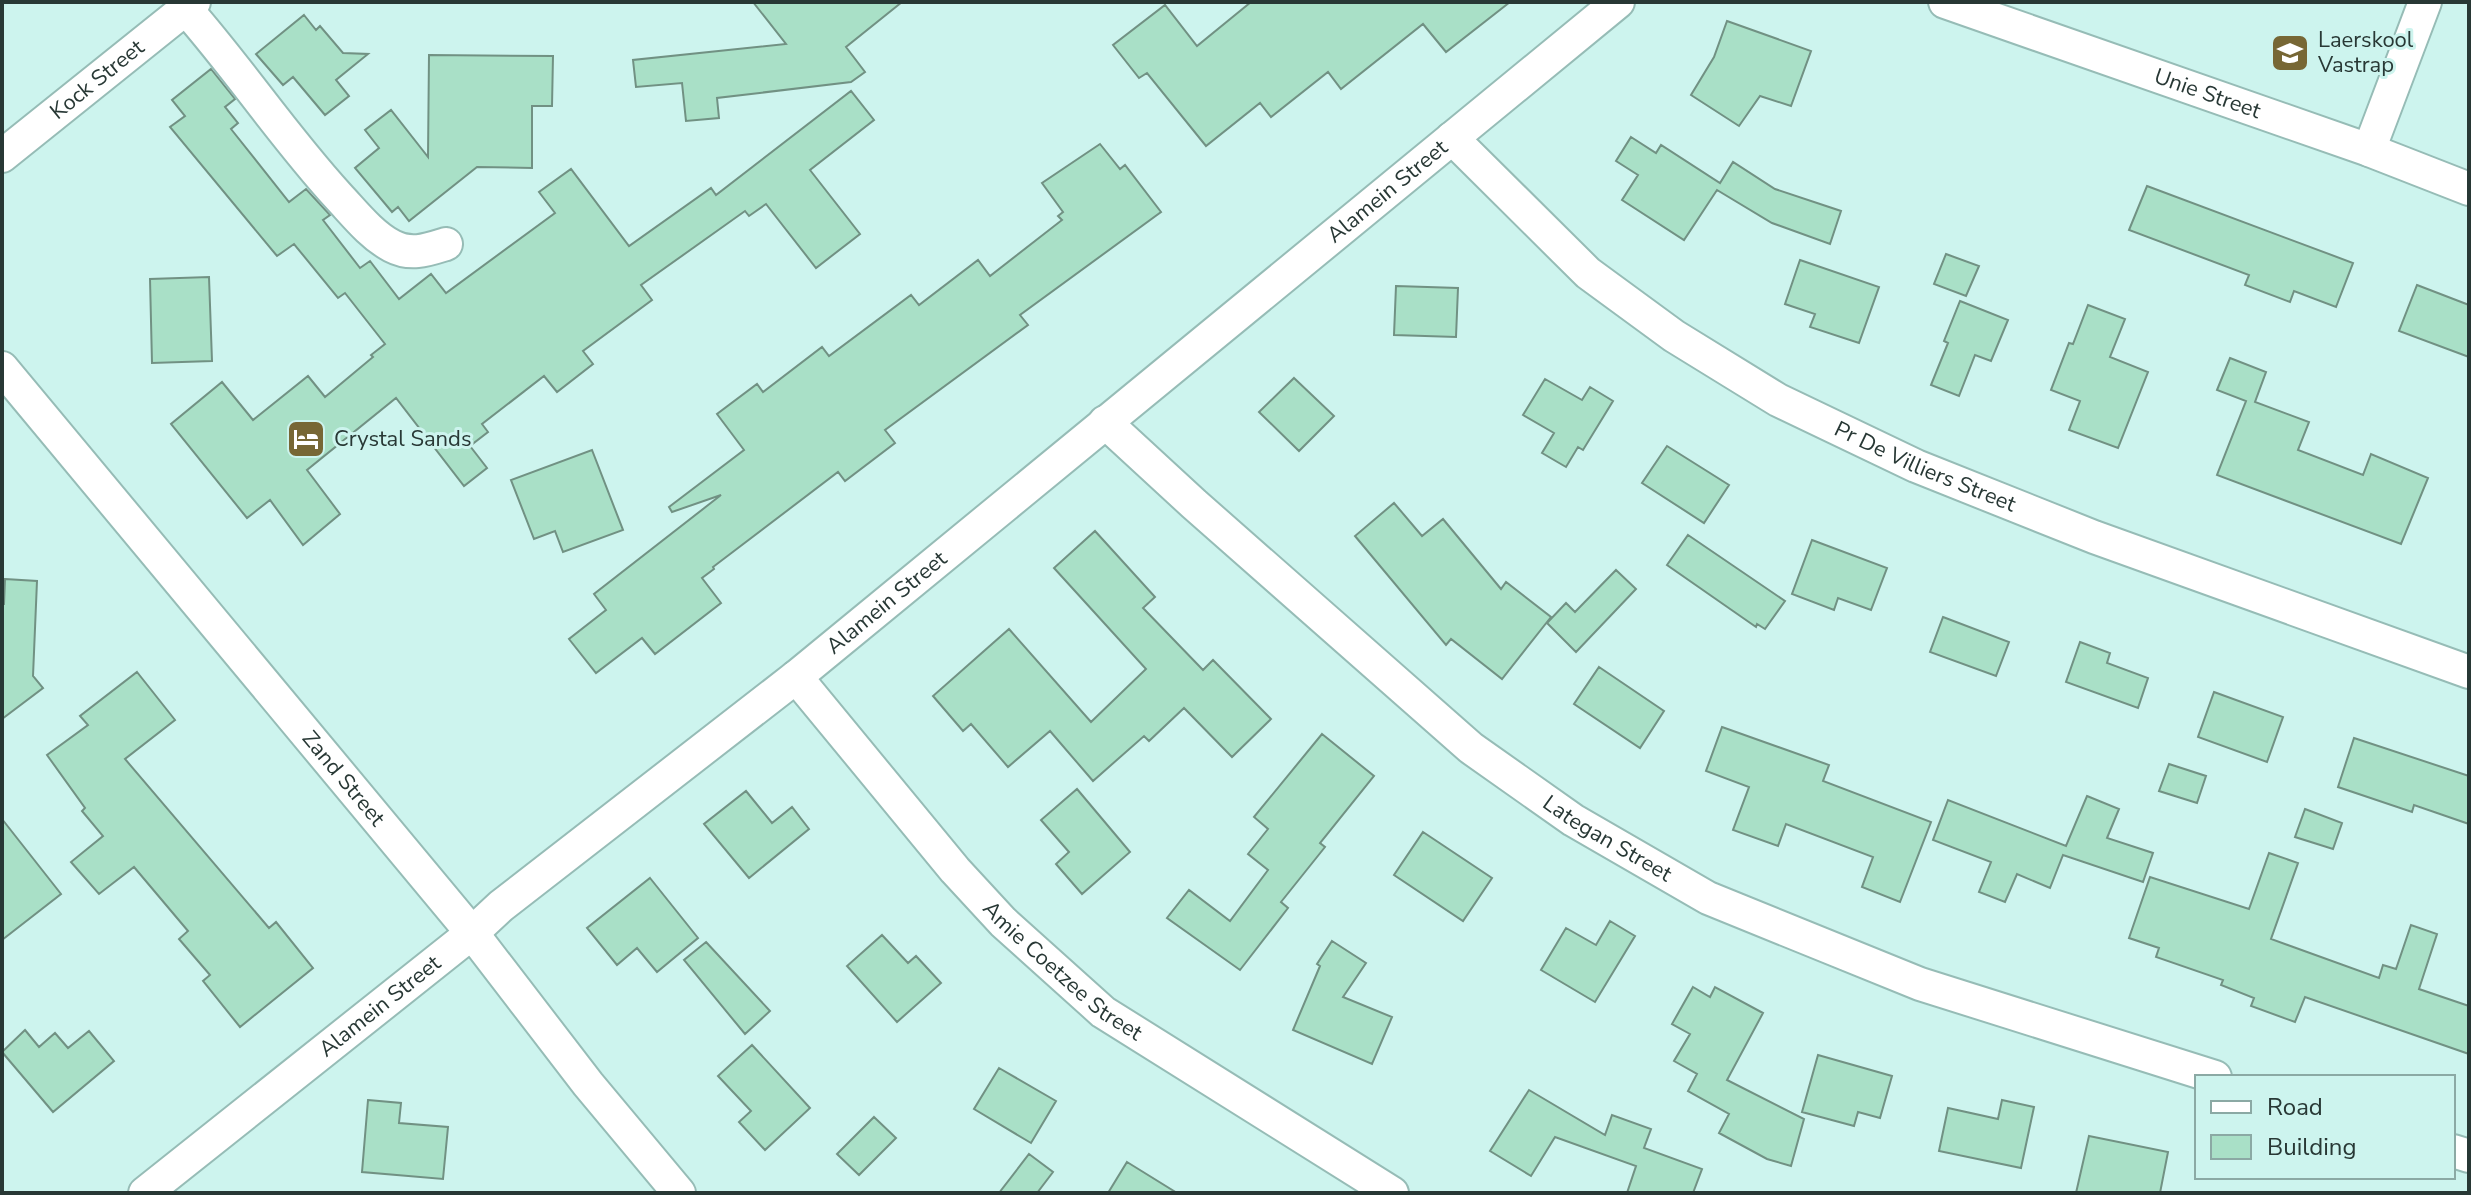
<svg xmlns="http://www.w3.org/2000/svg" width="2471" height="1195" font-family="'Nunito Sans',sans-serif">
<rect width="100%" height="100%" fill="#cdf4ee"/>
<!-- building -->
<path fill="#a9e0c7" stroke="#719183" stroke-width="2" d="M 753,2 L 902,2 L 846,47 L 865,72 L 851,82 L 717,98 L 719,118 L 686,121 L 682,83 L 636,87 L 633,60 L 786,44 Z
M 1251,2 L 1510,2 L 1446,52 L 1423,24 L 1341,89 L 1328,72 L 1271,117 L 1260,103 L 1206,146 L 1147,73 L 1139,78 L 1113,45 L 1165,5 L 1197,46 Z
M 304,15 L 316,30 L 320,26 L 343,53 L 368,54 L 336,80 L 349,96 L 325,115 L 293,77 L 283,85 L 256,54 Z
M 1727,21 L 1811,51 L 1791,106 L 1760,96 L 1739,126 L 1691,95 L 1714,57 Z
M 429,55 L 553,56 L 552,106 L 532,106 L 532,168 L 477,167 L 409,221 L 398,207 L 392,212 L 355,168 L 379,148 L 365,130 L 391,110 L 428,157 Z
M 211,69 L 235,99 L 225,107 L 238,123 L 231,129 L 289,202 L 306,189 L 330,215 L 323,220 L 360,268 L 370,261 L 399,299 L 431,274 L 446,293 L 555,213 L 539,192 L 571,169 L 629,246 L 711,188 L 716,195 L 851,91 L 874,120 L 810,170 L 860,234 L 816,268 L 766,204 L 749,216 L 745,211 L 641,285 L 652,300 L 583,351 L 593,364 L 557,392 L 544,376 L 482,424 L 488,432 L 470,446 L 487,468 L 464,486 L 396,398 L 307,470 L 340,514 L 303,545 L 270,500 L 247,518 L 171,424 L 222,382 L 253,420 L 308,376 L 325,397 L 373,357 L 371,355 L 385,344 L 345,293 L 338,298 L 294,244 L 277,256 L 170,127 L 185,116 L 172,100 Z
M 1631,137 L 1656,153 L 1661,145 L 1720,183 L 1733,162 L 1775,189 L 1841,211 L 1830,244 L 1772,223 L 1717,190 L 1684,240 L 1622,200 L 1638,175 L 1616,161 Z
M 1100,144 L 1120,169 L 1125,165 L 1161,212 L 1020,315 L 1028,325 L 885,430 L 895,443 L 845,481 L 838,472 L 713,567 L 714,569 L 702,578 L 721,603 L 655,654 L 642,638 L 596,673 L 569,639 L 606,610 L 594,594 L 721,495 L 672,512 L 669,507 L 744,450 L 717,414 L 757,384 L 763,392 L 822,347 L 829,356 L 911,295 L 919,305 L 978,260 L 990,276 L 1062,220 L 1058,216 L 1063,212 L 1042,183 Z
M 2147,186 L 2353,263 L 2336,307 L 2294,291 L 2290,302 L 2245,285 L 2249,275 L 2129,230 Z
M 1946,254 L 1979,266 L 1966,296 L 1934,284 Z
M 1800,260 L 1879,287 L 1859,343 L 1810,327 L 1815,314 L 1785,304 Z
M 209,277 L 212,361 L 152,363 L 150,279 Z
M 2417,285 L 2469,305 L 2469,357 L 2399,331 Z
M 1396,286 L 1458,288 L 1456,337 L 1394,335 Z
M 1960,301 L 2008,320 L 1991,361 L 1975,355 L 1959,396 L 1931,385 L 1948,343 L 1944,341 Z
M 2088,305 L 2125,319 L 2110,357 L 2148,372 L 2118,448 L 2069,430 L 2080,401 L 2051,390 L 2069,343 L 2073,344 Z
M 2230,358 L 2266,372 L 2255,402 L 2309,422 L 2298,450 L 2363,475 L 2371,454 L 2428,478 L 2401,544 L 2217,475 L 2246,401 L 2217,390 Z
M 1294,378 L 1334,416 L 1299,451 L 1259,412 Z
M 1545,379 L 1582,400 L 1590,387 L 1613,401 L 1583,450 L 1578,447 L 1566,467 L 1542,453 L 1554,433 L 1523,415 Z
M 1667,446 L 1729,485 L 1704,523 L 1642,483 Z
M 592,450 L 623,530 L 563,552 L 555,531 L 534,539 L 511,480 Z
M 1394,503 L 1422,536 L 1443,519 L 1501,589 L 1506,582 L 1551,617 L 1502,679 L 1451,639 L 1446,645 L 1355,536 Z
M 1095,531 L 1155,597 L 1143,608 L 1203,670 L 1213,660 L 1271,719 L 1232,757 L 1184,708 L 1149,741 L 1144,736 L 1093,781 L 1050,731 L 1008,767 L 971,724 L 963,731 L 933,696 L 1009,629 L 1091,722 L 1146,669 L 1054,568 Z
M 1688,535 L 1785,601 L 1765,629 L 1757,624 L 1756,627 L 1667,565 Z
M 1812,540 L 1887,568 L 1871,610 L 1838,598 L 1834,610 L 1792,594 Z
M 1616,570 L 1636,589 L 1576,652 L 1547,623 L 1566,603 L 1575,612 Z
M 5,579 L 37,581 L 33,676 L 43,688 L 2,719 L 2,604 L 4,604 Z
M 1943,617 L 2009,642 L 1996,676 L 1930,652 Z
M 2080,642 L 2110,653 L 2107,663 L 2148,678 L 2138,708 L 2066,682 Z
M 1599,667 L 1664,711 L 1640,748 L 1574,704 Z
M 137,672 L 175,720 L 125,759 L 269,928 L 276,922 L 313,968 L 240,1027 L 203,981 L 210,975 L 179,939 L 188,931 L 134,867 L 99,894 L 71,862 L 103,836 L 82,811 L 85,808 L 47,755 L 88,725 L 80,716 Z
M 2214,692 L 2283,717 L 2267,762 L 2198,737 Z
M 1722,727 L 1829,765 L 1823,781 L 1931,822 L 1900,902 L 1862,887 L 1873,857 L 1786,824 L 1778,846 L 1733,830 L 1749,787 L 1706,771 Z
M 1322,734 L 1374,776 L 1320,843 L 1325,847 L 1281,902 L 1288,908 L 1240,970 L 1167,918 L 1189,890 L 1230,921 L 1268,870 L 1248,854 L 1268,829 L 1254,817 Z
M 2354,738 L 2469,776 L 2469,824 L 2414,805 L 2412,812 L 2338,787 Z
M 2169,764 L 2206,776 L 2197,803 L 2159,791 Z
M 1077,789 L 1130,852 L 1082,894 L 1056,864 L 1069,852 L 1041,820 Z
M 746,791 L 772,823 L 792,807 L 809,829 L 749,878 L 704,824 Z
M 2087,796 L 2119,809 L 2107,838 L 2153,853 L 2143,882 L 2063,855 L 2050,888 L 2017,874 L 2005,902 L 1979,892 L 1991,862 L 1933,840 L 1948,800 L 2066,846 Z
M 2305,809 L 2342,823 L 2333,849 L 2295,837 Z
M 2,819 L 61,894 L 2,940 Z
M 1423,832 L 1492,878 L 1463,921 L 1394,875 Z
M 2269,853 L 2298,863 L 2271,939 L 2379,978 L 2383,965 L 2396,969 L 2411,925 L 2437,934 L 2419,989 L 2469,1006 L 2469,1054 L 2305,997 L 2295,1022 L 2251,1006 L 2254,998 L 2221,985 L 2223,980 L 2156,957 L 2159,948 L 2129,938 L 2150,877 L 2249,909 Z
M 650,878 L 698,938 L 657,972 L 637,948 L 617,965 L 587,928 Z
M 1610,921 L 1635,936 L 1595,1002 L 1541,970 L 1566,928 L 1596,945 Z
M 882,935 L 908,963 L 916,956 L 941,983 L 897,1022 L 847,966 Z
M 1332,941 L 1366,963 L 1343,997 L 1392,1017 L 1372,1064 L 1293,1030 L 1320,966 L 1317,964 Z
M 706,942 L 770,1011 L 745,1034 L 684,960 Z
M 1693,987 L 1710,997 L 1715,987 L 1763,1013 L 1727,1080 L 1804,1119 L 1791,1166 L 1767,1159 L 1719,1133 L 1729,1114 L 1688,1091 L 1697,1074 L 1674,1061 L 1690,1034 L 1672,1024 Z
M 25,1030 L 39,1047 L 55,1033 L 68,1048 L 89,1031 L 114,1061 L 53,1112 L 2,1052 Z
M 752,1045 L 810,1108 L 765,1150 L 739,1122 L 751,1111 L 718,1076 Z
M 1818,1055 L 1892,1076 L 1880,1118 L 1858,1112 L 1854,1126 L 1802,1112 Z
M 999,1068 L 1056,1101 L 1031,1143 L 974,1109 Z
M 1529,1090 L 1605,1135 L 1612,1115 L 1651,1129 L 1644,1148 L 1702,1169 L 1693,1193 L 1627,1193 L 1636,1166 L 1555,1137 L 1531,1176 L 1490,1151 Z
M 368,1100 L 401,1103 L 399,1123 L 448,1127 L 443,1179 L 362,1172 Z
M 2002,1100 L 2034,1107 L 2021,1168 L 1939,1151 L 1948,1108 L 1998,1119 Z
M 874,1117 L 896,1138 L 859,1175 L 837,1154 Z
M 2089,1136 L 2168,1152 L 2160,1193 L 2076,1193 Z
M 1029,1154 L 1053,1172 L 1037,1193 L 999,1193 Z
M 1127,1162 L 1177,1193 L 1108,1193 Z"/>
<g fill="none" stroke-linecap="round" stroke-linejoin="round">
<defs>
<g id="street">
<path id="s1" d="M 1945,2 L 2369,150 L 2469,189"/>
<path d="M 186,9 C 239,69 283,136 338,196 C 354,213 371,235 392,246 C 411,256 427,250 446,244"/>
<path id="s2" d="M 1452,138 L 1588,273 L 1674,336 L 1778,400 L 1916,466 L 2094,537 L 2469,672"/>
<path d="M 2369,150 L 2425,2"/>
<path id="s3" d="M 2,156 L 194,2"/>
<path id="s4" d="M 2,368 L 472,933 L 588,1084 L 679,1193"/>
<path id="s5" d="M 1105,422 L 1194,504 L 1471,748 L 1573,820 L 1708,898 L 1920,984 L 2215,1077"/>
<path id="s6" d="M 796,677 L 955,870 L 1003,922 L 1103,1012 L 1392,1193"/>
<path d="M 2453,1151 L 2469,1156"/>
<path id="s7" d="M 145,1193 L 472,933 L 501,906 L 796,677 L 1618,2"/>
</g>
</defs>
<!-- street casing -->
<use href="#street" stroke="#96bcb6" stroke-width="36"/>
<!-- street -->
<use href="#street" stroke="#fff" stroke-width="32"/>
</g>
<!-- icons -->
<defs>
<symbol id="school-square" viewBox="-11 -11 22 22"><rect x="-9" y="-9" width="18" height="18" rx="4" fill="#776735" stroke="#cdf4ee"/><path d="M0-5L7-2L0 1L-7-2ZM-4 1L0 2.5L4 1V4Q0 6-4 4Z" fill="#fff"/></symbol>
<symbol id="hotel-square" viewBox="-11 -11 22 22"><rect x="-9" y="-9" width="18" height="18" rx="4" fill="#776735" stroke="#cdf4ee"/><path d="M-6-4.5h1.5V1H6V5H4.5V3h-9V5H-6ZM-4 0a1.8 1.8 0 1 1 3.6 0ZM.5 0V-2.5h3Q6-2.5 6 0Z" fill="#fff"/></symbol>
</defs>
<g fill-rule="evenodd">
<use href="#school-square" x="2268" y="31" width="44" height="44"/>
<use href="#hotel-square" x="284" y="417" width="44" height="44"/>
</g>
<g text-anchor="middle" dominant-baseline="central" stroke-width="6" stroke-linejoin="round" paint-order="stroke">
<!-- poi labels -->
<g font-size="22" fill="#283835" stroke="#cdf4ee" text-anchor="start">
<text x="2318" y="40">Laerskool<tspan x="2318" dy="25">Vastrap</tspan></text>
<text x="334" y="439">Crystal Sands</text>
</g>
<!-- street labels -->
<g font-size="22" fill="#283835" stroke="#cdf4ee">
<text stroke="none"><textPath href="#s3" startOffset="122">Kock Street</textPath></text>
<text stroke="none"><textPath href="#s1" startOffset="278">Unie Street</textPath></text>
<text stroke="none"><textPath href="#s7" startOffset="1596">Alamein Street</textPath></text>
<text stroke="none"><textPath href="#s2" startOffset="582">Pr De Villiers Street</textPath></text>
<text stroke="none"><textPath href="#s7" startOffset="948">Alamein Street</textPath></text>
<text stroke="none"><textPath href="#s4" startOffset="534">Zand Street</textPath></text>
<text stroke="none"><textPath href="#s5" startOffset="654">Lategan Street</textPath></text>
<text stroke="none"><textPath href="#s6" startOffset="398">Amie Coetzee Street</textPath></text>
<text stroke="none"><textPath href="#s7" startOffset="300">Alamein Street</textPath></text>
</g>
</g>
<!-- border -->
<rect width="2471" height="1195" fill="none" stroke="#283835" stroke-width="8"/>
<!-- legend -->
<rect x="2195" y="1075" width="260" height="104" fill="#cdf4ee" stroke="#8ba9a4" stroke-width="2"/>
<rect x="2211" y="1101" width="40" height="12" fill="#ffffff" stroke="#8ba9a4" stroke-width="2"/>
<text x="2267" y="1115" font-size="24" fill="#283835">Road</text>
<rect x="2211" y="1135" width="40" height="24" fill="#a9e0c7" stroke="#8ba9a4" stroke-width="2"/>
<text x="2267" y="1155" font-size="24" fill="#283835">Building</text>
</svg>
